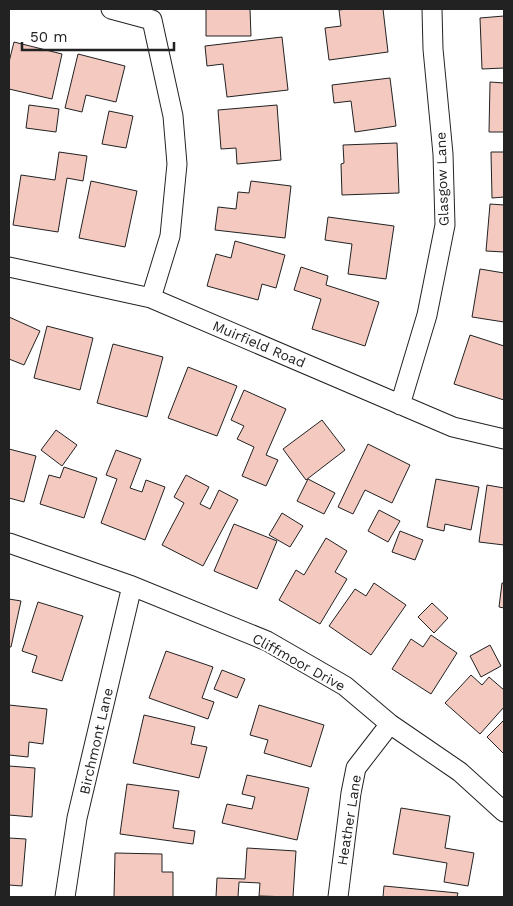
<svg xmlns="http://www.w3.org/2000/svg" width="513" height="906" font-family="'Work Sans',sans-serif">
<rect width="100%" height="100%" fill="#fff"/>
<!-- building -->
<path fill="#f3c9c0" stroke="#222" d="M 206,9 L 250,9 L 251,36 L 206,36 Z
M 347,9 L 383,9 L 388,52 L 329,60 L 325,28 L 341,26 L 339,10 Z
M 504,16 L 504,68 L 482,69 L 480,18 Z
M 282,37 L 288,90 L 227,97 L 223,64 L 207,66 L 205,46 Z
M 14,42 L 62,54 L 52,99 L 9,89 L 9,62 Z
M 78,54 L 125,66 L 116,102 L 86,95 L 82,112 L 65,108 Z
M 390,78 L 396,126 L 355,132 L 351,101 L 334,103 L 332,85 Z
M 490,82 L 504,83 L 504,132 L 489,132 Z
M 29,105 L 59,109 L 56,132 L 26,128 Z
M 277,105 L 281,160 L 237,164 L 236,148 L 221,149 L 218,110 Z
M 109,111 L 133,116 L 126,148 L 102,144 Z
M 397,143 L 399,193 L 342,195 L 341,164 L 344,163 L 343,145 Z
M 59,152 L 87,156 L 83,181 L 67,178 L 58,232 L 13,225 L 21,175 L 55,180 Z
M 491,152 L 504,152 L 504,197 L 492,198 Z
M 91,181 L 137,191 L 125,247 L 79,238 Z
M 251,181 L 291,186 L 285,238 L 215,230 L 218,207 L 236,209 L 238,192 L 249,193 Z
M 490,204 L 504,205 L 504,252 L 486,251 Z
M 328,217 L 394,226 L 386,279 L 348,274 L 352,244 L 325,240 Z
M 235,241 L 285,255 L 276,288 L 262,284 L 258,300 L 207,286 L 216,254 L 231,258 Z
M 301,267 L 328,276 L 326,285 L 379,302 L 365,346 L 312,329 L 321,299 L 294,290 Z
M 480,269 L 504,273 L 504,322 L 472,317 Z
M 9,317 L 40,331 L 24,365 L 9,359 Z
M 47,326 L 93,338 L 80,390 L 34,378 Z
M 470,335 L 504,346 L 504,400 L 454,384 Z
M 113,344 L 163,357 L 147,417 L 97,403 Z
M 188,367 L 237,386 L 217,436 L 168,418 Z
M 244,390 L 286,409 L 266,455 L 278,460 L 266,486 L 242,476 L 254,447 L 237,439 L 244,426 L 231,420 Z
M 322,420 L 345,450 L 306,480 L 283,449 Z
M 56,430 L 77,445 L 62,466 L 41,450 Z
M 368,444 L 410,465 L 392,503 L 365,490 L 353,514 L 338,507 Z
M 9,449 L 36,456 L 24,502 L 9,498 Z
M 116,450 L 141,459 L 130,488 L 142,492 L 146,480 L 165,487 L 145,540 L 101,523 L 117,479 L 106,475 Z
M 64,467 L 97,478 L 84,518 L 40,504 L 49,475 L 60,478 Z
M 186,475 L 209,487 L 200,504 L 210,509 L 219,490 L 238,500 L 203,566 L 162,545 L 184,503 L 174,497 Z
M 308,479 L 335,493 L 324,514 L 297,501 Z
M 436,479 L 479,487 L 471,530 L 445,524 L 444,531 L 427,527 Z
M 487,485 L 504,488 L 504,545 L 479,542 Z
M 379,510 L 400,521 L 388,542 L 368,531 Z
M 282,513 L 303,526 L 290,547 L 269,535 Z
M 234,524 L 277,541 L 257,589 L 214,571 Z
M 400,531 L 423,540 L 415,560 L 392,552 Z
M 326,538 L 347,551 L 335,572 L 347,579 L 320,624 L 279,600 L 296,570 L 304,575 Z
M 374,583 L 406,605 L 371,655 L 329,626 L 355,589 L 366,596 Z
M 502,583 L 504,583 L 504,608 L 499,607 Z
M 9,599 L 21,601 L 11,647 L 9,647 Z
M 38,602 L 83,616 L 62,681 L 32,672 L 37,656 L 22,651 Z
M 432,603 L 448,618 L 434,633 L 418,617 Z
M 431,635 L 457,653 L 431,694 L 392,669 L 411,639 L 423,647 Z
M 490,645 L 501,666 L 481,677 L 470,656 Z
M 166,651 L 213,667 L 202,698 L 214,702 L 208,719 L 149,698 Z
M 222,670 L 245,679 L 237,698 L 214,689 Z
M 471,675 L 482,685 L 489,677 L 504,690 L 504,707 L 480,734 L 445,703 Z
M 9,705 L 47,709 L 43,744 L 29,742 L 28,757 L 9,755 Z
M 259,705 L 324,725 L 311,767 L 264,753 L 268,740 L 250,735 Z
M 144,715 L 195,727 L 191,744 L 207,747 L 199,778 L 133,763 Z
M 504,720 L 504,754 L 487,737 Z
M 9,766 L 35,768 L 32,817 L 9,815 Z
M 247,775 L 309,788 L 297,840 L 222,823 L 227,804 L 252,809 L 255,797 L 242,794 Z
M 127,784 L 179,791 L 173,828 L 195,831 L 193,844 L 120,834 Z
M 401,808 L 450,816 L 445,848 L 474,853 L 468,886 L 444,882 L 447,863 L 393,854 Z
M 9,838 L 26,839 L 22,886 L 9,885 Z
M 247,848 L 296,851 L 293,897 L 259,896 L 260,883 L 239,882 L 238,897 L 216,897 L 217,878 L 245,879 Z
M 115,853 L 162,854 L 162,872 L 173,872 L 173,897 L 114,897 Z
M 384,886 L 458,893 L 457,897 L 383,897 Z"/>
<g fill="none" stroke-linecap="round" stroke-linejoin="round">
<defs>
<path id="minor" d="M 111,9 L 152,20 L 173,116 L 177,164 L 170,236 L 151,298
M 9,267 L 151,298 L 453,427 L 504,439
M 400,405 L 427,315 L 445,225 L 443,154 L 433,49 L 432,9
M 9,543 L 132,586 L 267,641 L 345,686 L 390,724 L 460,772 L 504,812
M 65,897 L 77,818 L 132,586
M 338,897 L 351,793 L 356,768 L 390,724"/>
</defs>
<!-- minor casing -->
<use href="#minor" stroke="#222" stroke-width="21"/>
<!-- minor -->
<use href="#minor" stroke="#fff" stroke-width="19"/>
</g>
<g text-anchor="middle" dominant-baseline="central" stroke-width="4" stroke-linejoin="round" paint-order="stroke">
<!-- street labels -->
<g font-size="14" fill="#222" stroke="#fff">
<text transform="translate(442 179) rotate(-92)">Glasgow Lane</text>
<text transform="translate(259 344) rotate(23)">Muirfield Road</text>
<text transform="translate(299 662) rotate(29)">Cliffmoor Drive</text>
<text transform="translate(96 741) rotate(-77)">Birchmont Lane</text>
<text transform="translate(349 820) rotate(-81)">Heather Lane</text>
</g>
</g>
<!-- border -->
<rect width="513" height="906" fill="none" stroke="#222222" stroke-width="20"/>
<!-- scale -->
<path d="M22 42v8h152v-8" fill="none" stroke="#222222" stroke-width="2.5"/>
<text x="30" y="42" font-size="15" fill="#222222" stroke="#ffffff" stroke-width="4" paint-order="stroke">50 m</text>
</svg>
